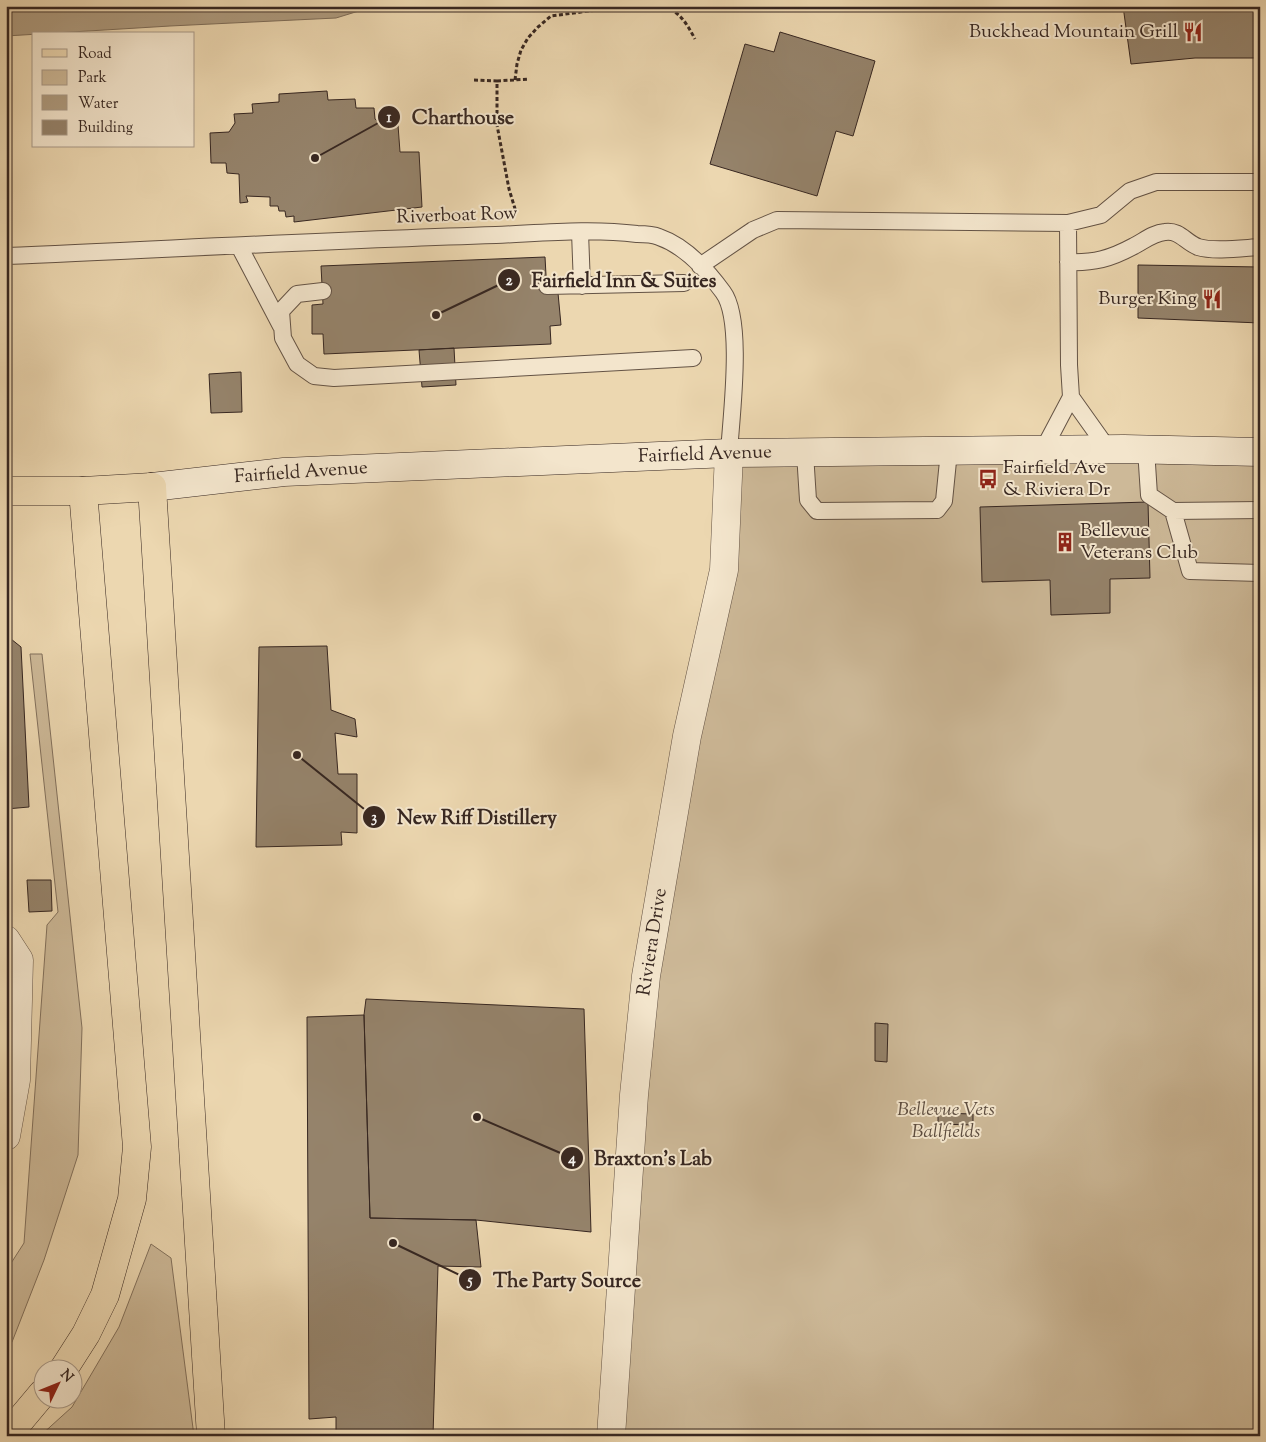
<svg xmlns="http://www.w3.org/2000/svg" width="1266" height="1442" font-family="'Sorts Mill Goudy',serif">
<rect width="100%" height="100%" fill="#ecd7b0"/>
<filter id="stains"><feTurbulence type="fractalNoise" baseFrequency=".004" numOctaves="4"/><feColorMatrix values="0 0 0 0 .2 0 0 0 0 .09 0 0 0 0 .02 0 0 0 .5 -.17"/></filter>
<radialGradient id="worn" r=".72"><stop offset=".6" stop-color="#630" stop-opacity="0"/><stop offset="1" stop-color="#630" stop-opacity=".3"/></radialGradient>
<!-- green -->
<path fill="#cdb998" stroke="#82705c" d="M 1260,452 L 1260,1436 L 611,1436 L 634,1095 L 729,453 Z
M 30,654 L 42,654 L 82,1028 L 78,1155 L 44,1260 L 12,1342 L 6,1350 L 6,1271 L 24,1243 L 47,925 L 58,912 Z
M 151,1244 L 171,1258 L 194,1436 L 40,1436 L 72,1407 L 119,1327 Z"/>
<!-- water -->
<path fill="#ae9b7f" stroke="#7e6d59" d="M 6,6 L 375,6 L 336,18 L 170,26 L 6,36 Z"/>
<!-- building -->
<path fill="#95836b" stroke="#372721" d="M 1123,6 L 1260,6 L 1260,58 L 1195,58 L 1131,64 Z
M 780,32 L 875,61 L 853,136 L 836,131 L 817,196 L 710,164 L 745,44 L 774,52 Z
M 327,91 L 328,100 L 355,99 L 356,108 L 374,108 L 375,119 L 381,124 L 398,125 L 400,152 L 419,152 L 422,207 L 294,222 L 294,216 L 286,217 L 285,211 L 279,211 L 278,206 L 270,206 L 270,197 L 246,196 L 248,202 L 240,203 L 239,174 L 227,173 L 226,163 L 211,163 L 210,133 L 229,132 L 235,123 L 234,114 L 253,113 L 252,104 L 279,102 L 279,94 Z
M 545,257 L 547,293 L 558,293 L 561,325 L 550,326 L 551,344 L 324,354 L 323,334 L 312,334 L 312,305 L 323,304 L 321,266 Z
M 1138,265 L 1260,267 L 1260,323 L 1138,318 Z
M 454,348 L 456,385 L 422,387 L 419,350 Z
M 241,372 L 242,412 L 211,413 L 209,374 Z
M 1148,502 L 1150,578 L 1110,579 L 1110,613 L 1051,615 L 1050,580 L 982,582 L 980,507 Z
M 6,635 L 21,647 L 29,807 L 6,809 Z
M 327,646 L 331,710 L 355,719 L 357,737 L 335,733 L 338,774 L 357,774 L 357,833 L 341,832 L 342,845 L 256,847 L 259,647 Z
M 27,880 L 51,880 L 52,911 L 29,912 Z
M 366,999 L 584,1009 L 591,1232 L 476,1220 L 370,1218 L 364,1015 Z
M 364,1015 L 370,1218 L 476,1220 L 481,1267 L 438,1266 L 433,1436 L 336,1436 L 336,1417 L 309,1419 L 307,1017 Z
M 875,1023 L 888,1024 L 887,1062 L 875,1061 Z
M 938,1113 L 973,1114 L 973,1125 L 938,1124 Z"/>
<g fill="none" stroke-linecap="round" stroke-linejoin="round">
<defs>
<path id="lane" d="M 1068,223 L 1069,365 L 1071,397 L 1108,449
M 580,232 L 582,286
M 239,246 L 281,326
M 6,256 C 170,249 333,240 496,235 C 542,233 591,228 637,234 C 644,234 652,234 659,237 C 685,246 707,270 723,292 C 744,320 731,417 729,453
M 1068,262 C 1094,263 1110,259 1134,246 C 1144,241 1153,233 1165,232 C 1180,230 1185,242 1198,247 C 1214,252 1243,248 1260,247
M 700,266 L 753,230 L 777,220 L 1068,223 L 1101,215 L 1130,191 L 1156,182 L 1260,182
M 547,286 L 684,283
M 323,291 L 297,294 L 281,311 L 283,338 L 297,364 L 314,376 L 334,378 L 693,358
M 1146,449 L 1149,495 L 1173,511 L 1260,510
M 1043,450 L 1071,397
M 805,453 L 808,500 L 817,511 L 937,510 L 944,501 L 949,451
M 1173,511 L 1190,571 L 1260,573"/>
<path id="street" d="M 6,940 L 19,960 L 16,1080 L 6,1136
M 611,1436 L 634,1095 L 646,976 L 687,736 L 724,570 L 729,453"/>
<path id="secondary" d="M 152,487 L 284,472 L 729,453 L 1124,449 L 1260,452"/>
<path id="primary" d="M 6,491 L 83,491 L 152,487"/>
<path id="highway" d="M 152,487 L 211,1436
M 63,1370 L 86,1334 L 105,1295 L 132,1199 L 137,1147 L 83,491
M 6,1432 L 16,1425 L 42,1394"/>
</defs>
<!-- lane casing -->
<use href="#lane" stroke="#645345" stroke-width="18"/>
<!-- street casing -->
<use href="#street" stroke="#645345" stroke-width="29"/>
<!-- secondary casing -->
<use href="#secondary" stroke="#372721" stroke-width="29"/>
<!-- primary casing -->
<use href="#primary" stroke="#372721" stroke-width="29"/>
<!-- highway casing -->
<use href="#highway" stroke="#372721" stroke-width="29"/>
<!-- path -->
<path stroke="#372721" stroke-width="3" stroke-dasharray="4 2.5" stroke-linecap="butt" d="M 664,6 C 680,12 687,24 695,39
M 474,80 L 497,81 L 497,125 L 509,189 L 516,212
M 515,80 L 517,64 L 521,50 L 528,38 L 538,27 L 551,16 L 627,6
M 497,81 L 529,79"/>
<!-- lane -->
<use href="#lane" stroke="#f3e5cc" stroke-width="16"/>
<!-- street -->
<use href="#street" stroke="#f3e5cc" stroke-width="28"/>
<!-- secondary -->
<use href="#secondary" stroke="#f3e5cc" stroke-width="28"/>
<!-- primary -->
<use href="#primary" stroke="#ecd7b0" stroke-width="28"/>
<!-- highway -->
<use href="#highway" stroke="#ecd7b0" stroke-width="28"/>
</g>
<!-- icons -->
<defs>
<symbol id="restaurant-bare" viewBox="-9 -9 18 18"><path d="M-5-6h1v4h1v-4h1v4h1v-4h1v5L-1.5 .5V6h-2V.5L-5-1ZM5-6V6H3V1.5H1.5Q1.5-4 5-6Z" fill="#8f2418" stroke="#f3e5cc" stroke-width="2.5" paint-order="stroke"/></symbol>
<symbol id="bus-bare" viewBox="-9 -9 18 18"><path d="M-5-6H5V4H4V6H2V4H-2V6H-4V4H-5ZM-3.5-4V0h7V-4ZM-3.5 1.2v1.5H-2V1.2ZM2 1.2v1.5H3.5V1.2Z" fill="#8f2418" stroke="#f3e5cc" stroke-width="2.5" paint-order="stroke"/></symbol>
<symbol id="building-bare" viewBox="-9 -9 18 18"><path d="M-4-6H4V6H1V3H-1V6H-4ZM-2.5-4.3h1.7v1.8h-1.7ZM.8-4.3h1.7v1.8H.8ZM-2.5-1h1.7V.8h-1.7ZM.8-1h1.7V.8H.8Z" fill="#8f2418" stroke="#f3e5cc" stroke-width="2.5" paint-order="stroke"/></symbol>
</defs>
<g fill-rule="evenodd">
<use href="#restaurant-bare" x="1179" y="18" width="28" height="28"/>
<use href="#restaurant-bare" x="1198" y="285" width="28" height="28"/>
<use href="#bus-bare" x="974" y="465" width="28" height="28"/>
<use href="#building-bare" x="1051" y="528" width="28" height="28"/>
</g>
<g text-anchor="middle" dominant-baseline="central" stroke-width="4" stroke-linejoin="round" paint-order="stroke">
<!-- poi labels -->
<g font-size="19" fill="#372721" stroke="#f3e5cc" text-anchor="end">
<text x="1178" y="32">Buckhead Mountain Grill</text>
<text x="1197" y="299">Burger King</text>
<text x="1003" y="468" text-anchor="start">Fairfield Ave<tspan x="1003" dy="22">&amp; Riviera Dr</tspan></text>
<text x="1080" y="531" text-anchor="start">Bellevue<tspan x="1080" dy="22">Veterans Club</tspan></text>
</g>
<!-- street labels -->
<g font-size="19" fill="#372721" stroke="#f3e5cc">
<text transform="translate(457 216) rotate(-2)">Riverboat Row</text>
<text transform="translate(705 455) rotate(-2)">Fairfield Avenue</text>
<text transform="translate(301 473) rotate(-4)">Fairfield Avenue</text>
<text transform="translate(653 942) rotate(-81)">Riviera Drive</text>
</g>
<!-- park labels -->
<g font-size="19" font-style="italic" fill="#5c4c3f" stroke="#f3e5cc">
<text x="946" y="1110">Bellevue Vets<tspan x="946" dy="22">Ballfields</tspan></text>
</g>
</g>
<!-- callouts -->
<path fill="none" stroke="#372721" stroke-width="2" d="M315 158L389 117M436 315L509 280M297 755L374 817M477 1117L572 1158M393 1243L470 1280"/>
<g fill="#372721" stroke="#f3e5cc" stroke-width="2">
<circle cx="315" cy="158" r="5"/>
<circle cx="436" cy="315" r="5"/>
<circle cx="297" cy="755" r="5"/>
<circle cx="477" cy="1117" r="5"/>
<circle cx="393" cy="1243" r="5"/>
<circle cx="389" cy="117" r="12"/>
<circle cx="509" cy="280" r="12"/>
<circle cx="374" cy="817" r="12"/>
<circle cx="572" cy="1158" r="12"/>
<circle cx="470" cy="1280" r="12"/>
</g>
<g font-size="15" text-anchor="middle" font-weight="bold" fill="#fff">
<text x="389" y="122">1</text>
<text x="509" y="285">2</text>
<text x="374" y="822">3</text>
<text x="572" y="1163">4</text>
<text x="470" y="1285">5</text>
</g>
<g font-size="20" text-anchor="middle" font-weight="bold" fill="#372721" stroke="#f3e5cc" stroke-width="4" stroke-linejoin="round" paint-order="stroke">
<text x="463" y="124">Charthouse</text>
<text x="624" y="287">Fairfield Inn &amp; Suites</text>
<text x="477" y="824">New Riff Distillery</text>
<text x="653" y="1165">Braxton's Lab</text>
<text x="567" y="1287">The Party Source</text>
</g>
<!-- margin -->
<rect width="1266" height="1442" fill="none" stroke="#ecd7b0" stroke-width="25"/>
<rect x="8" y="8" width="1251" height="1427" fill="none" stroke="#372721" stroke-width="2.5"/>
<rect x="12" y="12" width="1241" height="1417" fill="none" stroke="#372721"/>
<!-- legend -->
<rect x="32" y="32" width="162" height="115" fill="#f3e5cc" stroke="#a89988"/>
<rect x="42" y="49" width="25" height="8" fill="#ecd7b0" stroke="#a89988"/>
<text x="78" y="58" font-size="15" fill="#372721">Road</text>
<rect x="42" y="70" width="25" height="15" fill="#cdb998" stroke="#a89988"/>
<text x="78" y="82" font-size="15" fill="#372721">Park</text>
<rect x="42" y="95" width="25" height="15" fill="#ae9b7f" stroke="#a89988"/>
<text x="78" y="108" font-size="15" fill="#372721">Water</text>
<rect x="42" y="120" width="25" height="15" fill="#95836b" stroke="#a89988"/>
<text x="78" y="132" font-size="15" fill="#372721">Building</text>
<!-- north arrow -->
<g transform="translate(58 1384) rotate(47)"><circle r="24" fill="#f3e5cc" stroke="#a89988"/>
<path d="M0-4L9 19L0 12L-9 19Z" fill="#8f2418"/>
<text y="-8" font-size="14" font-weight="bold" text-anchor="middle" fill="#372721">N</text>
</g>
<rect width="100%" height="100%" filter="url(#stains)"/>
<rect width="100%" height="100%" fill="url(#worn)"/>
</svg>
